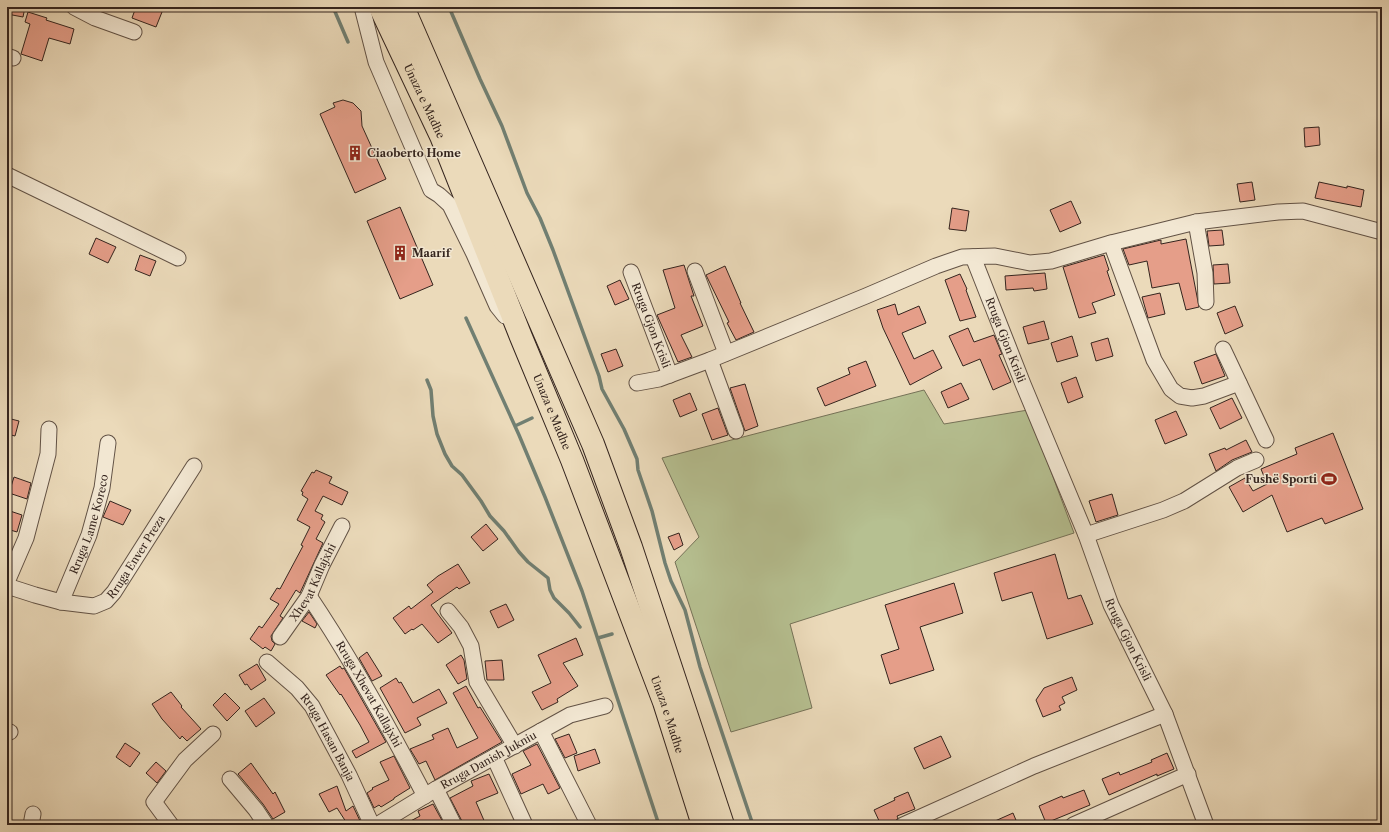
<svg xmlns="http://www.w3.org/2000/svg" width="1389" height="832" font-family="'Libre Caslon Text',serif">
<rect width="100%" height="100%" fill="#ebdaba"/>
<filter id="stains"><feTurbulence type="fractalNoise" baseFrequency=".005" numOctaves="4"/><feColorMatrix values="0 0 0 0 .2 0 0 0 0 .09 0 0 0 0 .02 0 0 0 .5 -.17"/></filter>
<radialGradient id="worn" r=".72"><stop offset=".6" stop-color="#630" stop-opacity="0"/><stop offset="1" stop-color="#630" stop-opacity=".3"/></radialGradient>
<!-- green -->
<path fill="#b6c091" stroke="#757258" d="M 924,390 L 944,424 L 1028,410 L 1074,533 L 790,624 L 812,708 L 731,732 L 675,562 L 699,537 L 662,458 Z"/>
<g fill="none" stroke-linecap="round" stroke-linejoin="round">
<!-- stream -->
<path stroke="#717f72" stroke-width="3.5" d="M 333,7 L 348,42
M 449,7 L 480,79 L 502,126 L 527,193 L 540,218 L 553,250 L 599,376 L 602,389 L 624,429 L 637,459 L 638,470 L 652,511 L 665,563 L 671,581 L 685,610 L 700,667 L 753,825
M 466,318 L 519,435 L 545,497 L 582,591 L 659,825
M 427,380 L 431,390 L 433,416 L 437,434 L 445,454 L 452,466 L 462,475 L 481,501 L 490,516 L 504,531 L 519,552 L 528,562 L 548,578 L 550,590 L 554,598 L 569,613 L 580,627
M 515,426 L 532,418
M 598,638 L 612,634"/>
</g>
<!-- building -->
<path fill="#e59e89" stroke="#34241e" d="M 7,7 L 25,7 L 23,17 L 7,14 Z
M 136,7 L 164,7 L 156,27 L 132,18 Z
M 28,12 L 47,18 L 46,20 L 74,29 L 70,44 L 49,38 L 42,61 L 21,54 L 30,24 L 25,22 Z
M 343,100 L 353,103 L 361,111 L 362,126 L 386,179 L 355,193 L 320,114 L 335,107 L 333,103 Z
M 1319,127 L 1320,145 L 1305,147 L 1304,128 Z
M 1252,182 L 1255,200 L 1240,202 L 1237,184 Z
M 1319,182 L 1347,188 L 1347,186 L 1364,190 L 1361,207 L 1315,198 Z
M 1071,201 L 1081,223 L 1060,232 L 1050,210 Z
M 400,207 L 433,285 L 400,299 L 367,221 Z
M 952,208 L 969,211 L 966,231 L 949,229 Z
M 1222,230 L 1224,245 L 1209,246 L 1207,231 Z
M 96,238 L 116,247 L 108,263 L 89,254 Z
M 1186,239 L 1199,307 L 1186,310 L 1179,283 L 1152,288 L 1147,261 L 1129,265 L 1123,249 L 1161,240 L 1161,244 Z
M 140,255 L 156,261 L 150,276 L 135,270 Z
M 1104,255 L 1109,270 L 1107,271 L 1115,295 L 1092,303 L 1096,313 L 1079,318 L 1063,267 Z
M 1228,264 L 1230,283 L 1214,284 L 1213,265 Z
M 684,265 L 694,296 L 691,296 L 703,326 L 681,335 L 692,357 L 678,362 L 657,315 L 675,308 L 663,270 Z
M 725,266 L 741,303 L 740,303 L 754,332 L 736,340 L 727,323 L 729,322 L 706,275 Z
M 1045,273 L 1047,289 L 1034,291 L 1033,288 L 1006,290 L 1005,276 Z
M 960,274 L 967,289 L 966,290 L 976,317 L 960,321 L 945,280 Z
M 620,280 L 629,299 L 615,305 L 607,286 Z
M 1160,293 L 1165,314 L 1148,318 L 1142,297 Z
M 895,304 L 898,315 L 919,306 L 926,323 L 902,333 L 914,359 L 933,350 L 942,368 L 910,385 L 883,328 L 877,310 Z
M 1235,306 L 1243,326 L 1225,334 L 1217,313 Z
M 1044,321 L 1049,339 L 1028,344 L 1023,327 Z
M 968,328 L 974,342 L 994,335 L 1002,354 L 999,355 L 1011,382 L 993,390 L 980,359 L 963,366 L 949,336 Z
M 1072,336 L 1078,356 L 1057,362 L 1051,343 Z
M 1108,338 L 1113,356 L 1096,361 L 1091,343 Z
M 616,349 L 623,366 L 608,372 L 601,354 Z
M 1216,354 L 1225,376 L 1202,384 L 1194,362 Z
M 866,361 L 876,386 L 825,406 L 817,388 L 850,374 L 848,368 Z
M 1076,377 L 1083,397 L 1068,403 L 1061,383 Z
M 961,383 L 969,399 L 948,408 L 941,392 Z
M 745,384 L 758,426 L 745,431 L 730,388 Z
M 690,393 L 697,410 L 680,417 L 673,400 Z
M 1232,398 L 1242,418 L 1220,429 L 1210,408 Z
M 718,408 L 728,435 L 712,440 L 702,414 Z
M 1176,411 L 1187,435 L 1165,444 L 1155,420 Z
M 7,418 L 19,421 L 15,436 L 7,434 Z
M 1333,433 L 1363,509 L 1325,524 L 1322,518 L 1287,532 L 1272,495 L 1243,512 L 1229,487 L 1245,478 L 1253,491 L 1267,484 L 1261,469 L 1297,454 L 1295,448 Z
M 1246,440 L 1252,452 L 1232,460 L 1216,471 L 1209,454 L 1225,448 L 1226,450 Z
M 316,470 L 332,477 L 329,483 L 348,492 L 342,505 L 323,496 L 315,511 L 323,515 L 321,519 L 325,522 L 316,539 L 323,543 L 300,593 L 296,590 L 280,616 L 283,618 L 271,636 L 272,641 L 275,644 L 271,651 L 265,647 L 263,649 L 250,639 L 259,626 L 262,628 L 279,604 L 270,599 L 277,588 L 280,589 L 303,546 L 301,545 L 310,527 L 297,520 L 308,499 L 302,495 L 303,492 L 301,491 L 312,472 L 314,473 Z
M 14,477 L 31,483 L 27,499 L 9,493 Z
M 1112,494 L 1118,515 L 1096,522 L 1089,501 Z
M 110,501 L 131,510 L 123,525 L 103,517 Z
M 7,510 L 22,515 L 17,532 L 7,529 Z
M 486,524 L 498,539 L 483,551 L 471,537 Z
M 679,533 L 683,545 L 674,550 L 668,537 Z
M 1055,554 L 1068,599 L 1081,595 L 1093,624 L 1047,639 L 1032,592 L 1002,601 L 994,573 Z
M 458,564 L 470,583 L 459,589 L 457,587 L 431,605 L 452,633 L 438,643 L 422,624 L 413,630 L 412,629 L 405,634 L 393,618 L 409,606 L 411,609 L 433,592 L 427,585 L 438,576 Z
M 954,583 L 963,613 L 920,627 L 934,670 L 890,684 L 881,655 L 899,649 L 885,605 Z
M 506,604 L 514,620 L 498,628 L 490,611 Z
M 309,612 L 317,624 L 315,628 L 302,621 Z
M 576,638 L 583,655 L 563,663 L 578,686 L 557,699 L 558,702 L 542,710 L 532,692 L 551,683 L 538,655 Z
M 367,652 L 382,676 L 372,681 L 359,658 Z
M 461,655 L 464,660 L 467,679 L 458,684 L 446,665 Z
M 502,660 L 504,680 L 487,680 L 485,661 Z
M 257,664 L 266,680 L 251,690 L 247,684 L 245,685 L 239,675 Z
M 340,666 L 342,669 L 344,668 L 386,742 L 356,758 L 352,751 L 369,742 L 360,725 L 341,694 L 340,695 L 326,675 Z
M 1072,677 L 1077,690 L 1062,697 L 1065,703 L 1059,706 L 1061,710 L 1043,717 L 1036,700 L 1044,688 Z
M 396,678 L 399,683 L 401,682 L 413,703 L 439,689 L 447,703 L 417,718 L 421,725 L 405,733 L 380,688 Z
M 466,686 L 478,708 L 480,707 L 502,742 L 435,780 L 426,761 L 419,764 L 410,749 L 434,739 L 432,735 L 448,728 L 457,748 L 478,738 L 453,693 Z
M 171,692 L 182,706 L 181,707 L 201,729 L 187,741 L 182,736 L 180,739 L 162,719 L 152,704 Z
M 225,693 L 240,708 L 227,721 L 213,705 Z
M 264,698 L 275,713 L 256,727 L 245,711 Z
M 569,734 L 577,753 L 565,758 L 555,739 Z
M 941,736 L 951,757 L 924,769 L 914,748 Z
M 125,743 L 140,753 L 130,767 L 116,757 Z
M 537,744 L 560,788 L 548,794 L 543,784 L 521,794 L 512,774 L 531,765 L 523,751 Z
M 595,749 L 600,763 L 578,771 L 574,756 Z
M 1167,753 L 1174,769 L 1157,776 L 1157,774 L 1109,795 L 1102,779 L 1119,772 L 1120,775 L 1152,762 L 1151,760 Z
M 394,756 L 410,788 L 394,798 L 394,799 L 381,807 L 379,805 L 374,808 L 367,793 L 373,789 L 372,788 L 389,780 L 380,762 Z
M 156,762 L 166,771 L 157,783 L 146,773 Z
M 251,763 L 273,794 L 275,792 L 285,812 L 273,819 L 263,804 L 238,774 Z
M 489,774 L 498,793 L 476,802 L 486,825 L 464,825 L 450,798 L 473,786 L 471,781 Z
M 337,786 L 346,811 L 353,806 L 362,825 L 348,825 L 337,808 L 329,812 L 319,794 Z
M 1084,790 L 1090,805 L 1046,823 L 1039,806 L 1062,796 L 1063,798 Z
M 908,792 L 915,809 L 897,816 L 898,818 L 894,823 L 891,825 L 881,825 L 874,810 L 895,800 L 894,798 Z
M 433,804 L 444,824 L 403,825 L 420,816 L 418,811 Z
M 1013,813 L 1018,825 L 986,825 Z"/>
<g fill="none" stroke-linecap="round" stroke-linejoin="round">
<defs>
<g id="minor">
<path d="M 74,7 L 95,18 L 134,32"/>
<path d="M 362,7 L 376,62 L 431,190 L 439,195 L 450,205 L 474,254 L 497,306 L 505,316"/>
<path d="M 7,56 L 13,58"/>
<path d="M 7,175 L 178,258"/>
<path d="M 1196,222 L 1205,273 L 1206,302"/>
<path d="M 1111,243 L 1154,360 L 1171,389 L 1180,396 L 1192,398 L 1204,396 L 1239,383"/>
<path id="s1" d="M 973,257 L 1023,384 L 1086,535 L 1111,605 L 1165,714 L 1206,825"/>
<path d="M 695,271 L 726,353"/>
<path id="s2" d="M 631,272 L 670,375"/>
<path d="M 1223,349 L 1266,440"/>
<path d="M 710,360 L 736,431"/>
<path d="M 637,383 L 659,379 L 710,360 L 866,296 L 936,266 L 962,257 L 995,256 L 1030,263 L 1051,261 L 1111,243 L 1196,222 L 1278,212 L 1303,211 L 1382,232"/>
<path d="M 1086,535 L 1163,510 L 1184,501 L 1237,468 L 1256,460"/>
<path d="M 7,582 L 26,538 L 48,454 L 49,429"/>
<path id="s3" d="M 7,586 L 35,595 L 61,602 L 94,606 L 106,601 L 114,592 L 194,466"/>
<path id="s4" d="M 309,596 C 352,660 389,727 425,796"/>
<path id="s5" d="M 61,602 L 89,535 L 102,488 L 108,443"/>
<path d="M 448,611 L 461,627 L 471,646 L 477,682 L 515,746"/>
<path id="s6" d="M 280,637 L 309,596 L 322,565 L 342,526"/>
<path id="s7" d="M 267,662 L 297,688 L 312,706 L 349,775 L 372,825"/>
<path d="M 541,731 L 589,825"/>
<path d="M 7,733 L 10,732"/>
<path d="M 494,757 L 525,825"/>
<path d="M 230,779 L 256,810 L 266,825"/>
<path d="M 436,789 L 454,825"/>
<path d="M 31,825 L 33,814"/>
<path d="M 171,825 L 154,802 L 185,760 L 213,734"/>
<path id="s8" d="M 377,825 L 436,789 L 570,715 L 605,706"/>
<path d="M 903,825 L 1034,766 L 1165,714"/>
<path d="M 1073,825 L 1188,774"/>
</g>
<g id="highway">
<path id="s9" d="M 380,7 L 441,136 L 521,337 L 572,460 L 664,702 L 703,825"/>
<path d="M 403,7 L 593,444 L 631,547 L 723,825"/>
</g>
</defs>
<!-- minor casing -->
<use href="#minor" stroke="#625245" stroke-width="17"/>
<!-- highway casing -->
<use href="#highway" stroke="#34241e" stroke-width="24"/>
<!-- minor -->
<use href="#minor" stroke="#f2e7d2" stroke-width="15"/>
<!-- highway -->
<use href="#highway" stroke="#ebdaba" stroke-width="22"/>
</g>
<!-- icons -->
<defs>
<symbol id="building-bare" viewBox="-9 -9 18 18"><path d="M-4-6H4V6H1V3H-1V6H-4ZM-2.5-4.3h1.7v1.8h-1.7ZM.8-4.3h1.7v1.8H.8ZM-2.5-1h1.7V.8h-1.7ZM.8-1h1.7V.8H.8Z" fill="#8f2418" stroke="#f2e7d2" stroke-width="2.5" paint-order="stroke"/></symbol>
<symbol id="stadium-bare" viewBox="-9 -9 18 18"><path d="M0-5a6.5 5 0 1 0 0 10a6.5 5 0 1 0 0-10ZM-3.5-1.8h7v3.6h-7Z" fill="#8f2418" stroke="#f2e7d2" stroke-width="2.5" paint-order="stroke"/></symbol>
</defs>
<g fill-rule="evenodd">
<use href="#building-bare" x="344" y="142" width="22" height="22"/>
<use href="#building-bare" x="389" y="242" width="22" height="22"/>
<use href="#stadium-bare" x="1318" y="468" width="22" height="22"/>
</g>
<g text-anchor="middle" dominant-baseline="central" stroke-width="3" stroke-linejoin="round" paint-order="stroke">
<!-- street labels -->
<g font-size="11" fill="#34241e" stroke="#f2e7d2">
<text stroke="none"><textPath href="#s9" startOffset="104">Unaza e Madhe</textPath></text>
<text stroke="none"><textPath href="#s2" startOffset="57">Rruga Gjon Krisli</textPath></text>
<text stroke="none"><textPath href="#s1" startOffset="89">Rruga Gjon Krisli</textPath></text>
<text stroke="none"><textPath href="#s9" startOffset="440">Unaza e Madhe</textPath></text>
<text stroke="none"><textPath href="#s5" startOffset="83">Rruga Lame Koreco</textPath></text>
<text stroke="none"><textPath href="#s3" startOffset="156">Rruga Enver Preza</textPath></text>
<text stroke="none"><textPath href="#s6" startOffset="64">Xhevat Kallajxhi</textPath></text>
<text stroke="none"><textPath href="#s1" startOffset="413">Rruga Gjon Krisli</textPath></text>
<text stroke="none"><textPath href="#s4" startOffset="115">Rruga Xhevat Kallajxhi</textPath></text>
<text stroke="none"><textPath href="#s9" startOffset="764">Unaza e Madhe</textPath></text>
<text stroke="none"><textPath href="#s7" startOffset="98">Rruga Hasan Banja</textPath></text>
<text stroke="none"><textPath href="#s8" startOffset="129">Rruga Danish Jukniu</textPath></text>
</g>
<!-- poi labels -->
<g font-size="11" font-weight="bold" fill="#34241e" stroke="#f2e7d2" text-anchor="start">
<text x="367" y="153">Ciaoberto Home</text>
<text x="412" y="253">Maarif</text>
<text x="1317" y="479" text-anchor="end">Fushë Sporti</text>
</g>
</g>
<!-- margin -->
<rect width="1389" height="832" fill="none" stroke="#ebdaba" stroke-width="24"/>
<rect x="8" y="8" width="1373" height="816" fill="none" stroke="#34241e" stroke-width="2"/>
<rect x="12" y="12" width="1365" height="808" fill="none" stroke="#34241e"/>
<rect width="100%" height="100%" filter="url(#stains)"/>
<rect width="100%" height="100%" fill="url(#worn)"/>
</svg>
